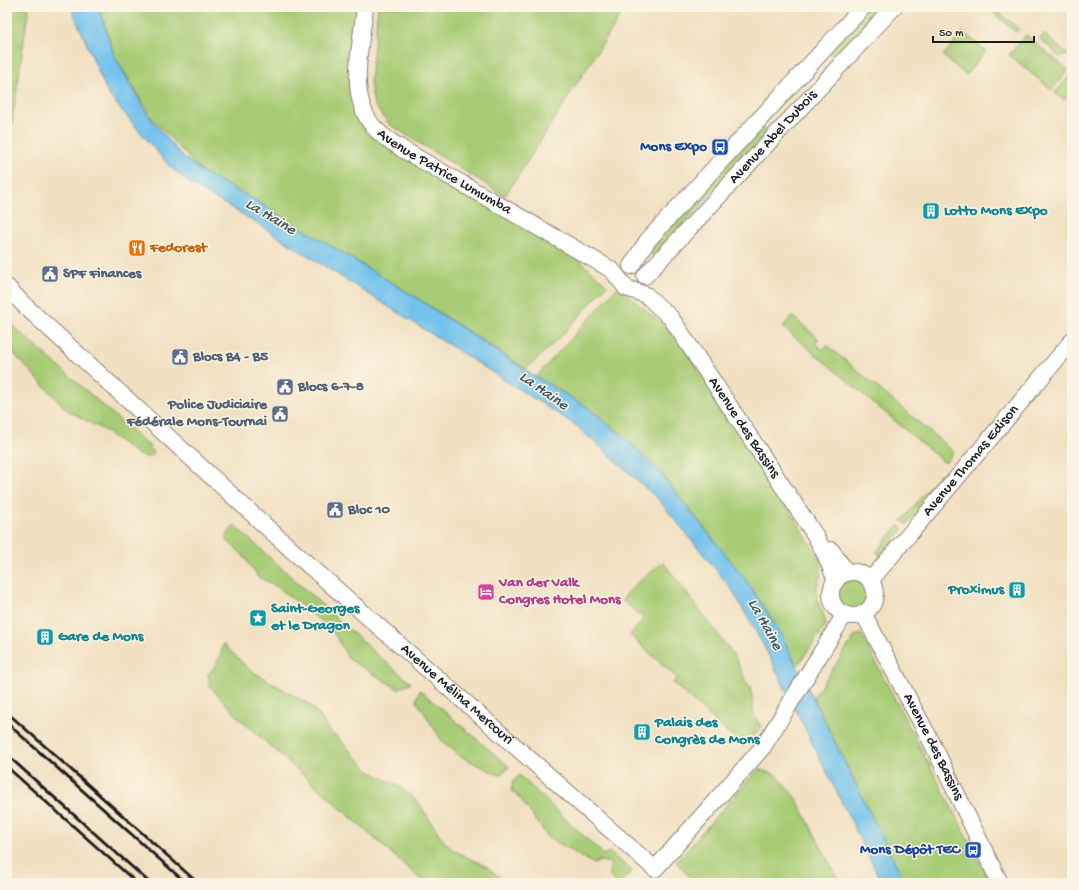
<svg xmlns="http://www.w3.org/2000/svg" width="1079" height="890" font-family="'Gochi Hand',sans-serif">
<rect width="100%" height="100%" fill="#fcf5e5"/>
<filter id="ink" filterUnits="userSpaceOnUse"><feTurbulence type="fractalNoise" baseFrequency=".025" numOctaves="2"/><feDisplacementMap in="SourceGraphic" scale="8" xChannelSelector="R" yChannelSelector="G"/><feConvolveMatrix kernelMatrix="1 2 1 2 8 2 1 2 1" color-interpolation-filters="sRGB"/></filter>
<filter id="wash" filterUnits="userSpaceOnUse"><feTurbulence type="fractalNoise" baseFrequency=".012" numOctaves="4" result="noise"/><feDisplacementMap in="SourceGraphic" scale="16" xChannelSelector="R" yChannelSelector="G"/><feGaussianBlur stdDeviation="0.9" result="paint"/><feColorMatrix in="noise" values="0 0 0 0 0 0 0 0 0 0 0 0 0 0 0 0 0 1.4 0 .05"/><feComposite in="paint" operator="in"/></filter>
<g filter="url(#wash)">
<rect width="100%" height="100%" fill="#f1e0c1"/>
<!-- green -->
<path fill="#a7cc75" stroke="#627448" d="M 7,7 L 29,7 L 7,155 Z
M 99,7 L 358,7 L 358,113 L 571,253 L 607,285 L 562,335 L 526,369 L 417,298 L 201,171 L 152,118 L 114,55 Z
M 378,7 L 626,7 L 505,196 L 389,124 L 374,105 L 370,83 Z
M 868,7 L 885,7 L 839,57 L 835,58 L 829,52 Z
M 992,7 L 1019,29 L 1016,32 L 987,8 Z
M 963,32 L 986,51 L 966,75 L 943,56 Z
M 1044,34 L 1068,55 L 1059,56 L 1040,39 Z
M 1026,35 L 1068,70 L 1052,90 L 1009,55 Z
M 1071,74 L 1072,90 L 1064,100 L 1055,93 Z
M 761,127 L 767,133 L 654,256 L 646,249 Z
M 618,287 L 675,334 L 743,437 L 820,559 C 825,572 816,581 817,594 C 817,606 825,614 826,625 L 797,666 L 780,632 L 746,580 L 657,469 L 536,377 Z
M 792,316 L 819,339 L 815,343 L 823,350 L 827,345 L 954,452 L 945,463 L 783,327 Z
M 7,321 L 149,446 L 154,454 L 148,457 L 139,455 L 102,429 L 67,410 L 16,356 L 7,342 Z
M 941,473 L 943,481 L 907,524 L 902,521 Z
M 234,525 L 375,653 L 411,683 L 398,689 L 349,659 L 332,630 L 278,587 L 258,577 L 242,554 L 225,539 Z
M 899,525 L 903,529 L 881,555 L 876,552 Z
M 663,562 L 727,646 L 737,661 L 747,685 L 751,686 L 754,715 L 761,727 L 744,747 L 673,683 L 677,678 L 630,635 L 644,619 L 622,600 L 635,585 Z
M836 593a18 18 0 1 1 36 0a18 18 0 1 1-36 0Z
M 861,634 L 991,883 L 905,883 L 813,698 L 855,636 Z
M 223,644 L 250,670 L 310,705 L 321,717 L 328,730 L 338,738 L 369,771 L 402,788 L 418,802 L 443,840 L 453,850 L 487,867 L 507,883 L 425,883 L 240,719 L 210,686 L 208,674 C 217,665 221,657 223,644 Z
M 420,690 L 509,767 L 501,774 L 496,774 L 460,756 L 442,741 L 416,700 Z
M 758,769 L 777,775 L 797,800 L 840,883 L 695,883 L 676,862 Z
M 519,775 L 604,855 L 609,852 L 632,871 L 620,883 L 615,883 C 608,876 609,871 611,863 L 600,861 L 594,864 L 548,837 L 519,797 L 511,791 L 513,782 Z"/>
<!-- water -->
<path fill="#73c2ed" stroke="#486f84" d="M 71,7 L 98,7 L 114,55 L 148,115 L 180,154 L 201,171 L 258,202 L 417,298 L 536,377 L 587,407 L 621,434 L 657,469 L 746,580 L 780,632 L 905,883 L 882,883 L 764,646 L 731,588 L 658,499 L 577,426 L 247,217 L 194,186 L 170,167 L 108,94 Z"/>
</g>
<g filter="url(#ink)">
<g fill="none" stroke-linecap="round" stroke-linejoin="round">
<defs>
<g id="minor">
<path id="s1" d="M 365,7 C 361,48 344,105 382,135 C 388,141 396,144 402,149 L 612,270 L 626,288 L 646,295 L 671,318 L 815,535 L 826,556 L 836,581"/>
<path d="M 631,266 L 648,240 L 863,7"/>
<path id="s2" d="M 645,276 L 894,7"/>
<path id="s3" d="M 7,287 L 24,305 L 295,553 L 655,869 L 763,747 L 845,614"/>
<path d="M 831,550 L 847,573"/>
<circle cx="853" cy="594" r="22"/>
<path id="s4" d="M 870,581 L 1072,341"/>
<path id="s5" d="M 863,613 L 932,743 L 1000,883"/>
</g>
</defs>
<!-- minor casing -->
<use href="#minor" stroke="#867e6e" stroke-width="18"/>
<!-- minor -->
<use href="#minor" stroke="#fff" stroke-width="16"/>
<!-- rail -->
<path stroke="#1c1c1c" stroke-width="3" d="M 11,716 L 198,883
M 7,723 L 186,883
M 7,755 L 150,883
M 7,767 L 137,883"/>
</g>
</g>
<!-- icons -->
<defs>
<symbol id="bus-square" viewBox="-11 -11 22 22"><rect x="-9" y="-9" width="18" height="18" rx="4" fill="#1a4fb4" stroke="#fcf5e5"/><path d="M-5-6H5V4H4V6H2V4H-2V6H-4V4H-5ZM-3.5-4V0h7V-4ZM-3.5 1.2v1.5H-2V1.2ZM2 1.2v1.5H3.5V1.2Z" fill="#fff"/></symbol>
<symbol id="building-square" viewBox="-11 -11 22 22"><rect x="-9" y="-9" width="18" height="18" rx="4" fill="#0f9aa8" stroke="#fcf5e5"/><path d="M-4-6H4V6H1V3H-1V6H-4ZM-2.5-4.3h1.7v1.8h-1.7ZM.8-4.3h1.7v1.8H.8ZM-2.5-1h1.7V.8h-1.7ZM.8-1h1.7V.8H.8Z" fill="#fff"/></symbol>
<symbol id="restaurant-square" viewBox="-11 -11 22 22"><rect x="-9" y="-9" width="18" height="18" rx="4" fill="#e8710a" stroke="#fcf5e5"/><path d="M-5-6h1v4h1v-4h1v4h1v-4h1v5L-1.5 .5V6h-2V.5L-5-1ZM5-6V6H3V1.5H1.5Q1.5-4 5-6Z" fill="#fff"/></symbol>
<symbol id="civic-square" viewBox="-11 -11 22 22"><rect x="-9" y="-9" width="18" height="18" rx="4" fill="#5c6f8a" stroke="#fcf5e5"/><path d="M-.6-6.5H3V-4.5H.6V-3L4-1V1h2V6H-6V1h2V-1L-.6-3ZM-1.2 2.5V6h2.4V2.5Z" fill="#fff"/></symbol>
<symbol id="hotel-square" viewBox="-11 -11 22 22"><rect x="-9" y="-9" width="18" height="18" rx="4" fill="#d1479c" stroke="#fcf5e5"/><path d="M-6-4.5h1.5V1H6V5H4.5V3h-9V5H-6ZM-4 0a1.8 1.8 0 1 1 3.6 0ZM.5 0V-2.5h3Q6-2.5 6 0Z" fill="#fff"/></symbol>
<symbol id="sight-square" viewBox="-11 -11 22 22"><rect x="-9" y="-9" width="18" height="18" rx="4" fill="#0f9aa8" stroke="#fcf5e5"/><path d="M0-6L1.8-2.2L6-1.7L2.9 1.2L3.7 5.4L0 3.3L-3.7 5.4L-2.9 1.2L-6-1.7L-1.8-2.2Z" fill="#fff"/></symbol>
</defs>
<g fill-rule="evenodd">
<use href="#bus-square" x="710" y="137" width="20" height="20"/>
<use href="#building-square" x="921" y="201" width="20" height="20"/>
<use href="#restaurant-square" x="127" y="238" width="20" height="20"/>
<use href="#civic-square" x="40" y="264" width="20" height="20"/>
<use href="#civic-square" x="170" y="347" width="20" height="20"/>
<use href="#civic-square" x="275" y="377" width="20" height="20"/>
<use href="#civic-square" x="270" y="404" width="20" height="20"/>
<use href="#civic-square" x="325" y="500" width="20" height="20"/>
<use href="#building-square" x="1007" y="580" width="20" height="20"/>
<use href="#hotel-square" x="476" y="582" width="20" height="20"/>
<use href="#sight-square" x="248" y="608" width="20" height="20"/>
<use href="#building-square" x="35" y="627" width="20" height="20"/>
<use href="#building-square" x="632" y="722" width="20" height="20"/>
<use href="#bus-square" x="963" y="840" width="20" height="20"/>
</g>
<g text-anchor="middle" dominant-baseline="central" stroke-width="3" stroke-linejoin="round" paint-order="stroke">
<!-- street labels -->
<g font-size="15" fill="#1c1c1c" stroke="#fcf5e5">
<text stroke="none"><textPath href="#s2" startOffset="189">Avenue Abel Dubois</textPath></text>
<text stroke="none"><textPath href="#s1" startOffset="208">Avenue Patrice Lumumba</textPath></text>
<text stroke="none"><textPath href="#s1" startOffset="612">Avenue des Bassins</textPath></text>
<text stroke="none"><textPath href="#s4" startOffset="157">Avenue Thomas Edison</textPath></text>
<text stroke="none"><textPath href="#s3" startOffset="607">Avenue Mélina Mercouri</textPath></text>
<text stroke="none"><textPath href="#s5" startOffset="151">Avenue des Bassins</textPath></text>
</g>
<!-- transit labels -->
<g font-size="15" font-weight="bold" fill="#164399" stroke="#fcf5e5" text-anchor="end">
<text x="707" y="147">Mons Expo</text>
<text x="960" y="850">Mons Dépôt TEC</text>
</g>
<!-- culture labels -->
<g font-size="15" font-weight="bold" fill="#0d838f" stroke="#fcf5e5" text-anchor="start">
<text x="944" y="211">Lotto Mons Expo</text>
<text x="1004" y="590" text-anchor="end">Proximus</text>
<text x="271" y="609">Saint-Georges<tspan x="271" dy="17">et le Dragon</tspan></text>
<text x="58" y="637">Gare de Mons</text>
<text x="655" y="723">Palais des<tspan x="655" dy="17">Congrès de Mons</tspan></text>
</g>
<!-- food labels -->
<g font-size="15" font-weight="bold" fill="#c56008" stroke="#fcf5e5" text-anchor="start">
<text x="150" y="248">Fedorest</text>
</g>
<!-- service labels -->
<g font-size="15" font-weight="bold" fill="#4e5e75" stroke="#fcf5e5" text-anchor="start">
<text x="63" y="274">SPF Finances</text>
<text x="193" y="357">Blocs B4 - B5</text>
<text x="298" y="387">Blocs 6-7-8</text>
<text x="267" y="405" text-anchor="end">Police Judiciaire<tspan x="267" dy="17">Fédérale Mons-Tournai</tspan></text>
<text x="348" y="510">Bloc 10</text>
</g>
<!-- hotel labels -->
<g font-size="15" font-weight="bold" fill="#b23c85" stroke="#fcf5e5" text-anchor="start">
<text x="499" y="583">Van der Valk<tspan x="499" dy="17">Congres Hotel Mons</tspan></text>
</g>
<!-- water labels -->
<g font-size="16" font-style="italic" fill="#3a5665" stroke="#fcf5e5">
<text transform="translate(270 218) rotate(31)">La Haine</text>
<text transform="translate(543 392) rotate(35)">La Haine</text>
<text transform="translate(764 625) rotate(61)">La Haine</text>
</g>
</g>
<!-- margin -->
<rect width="1079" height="890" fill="none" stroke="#fcf5e5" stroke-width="24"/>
<!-- scale -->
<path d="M933 36v6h101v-6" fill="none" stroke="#1c1c1c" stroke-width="2"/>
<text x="939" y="36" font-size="12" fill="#1c1c1c" stroke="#fcf5e5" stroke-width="3" paint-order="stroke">50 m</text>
</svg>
